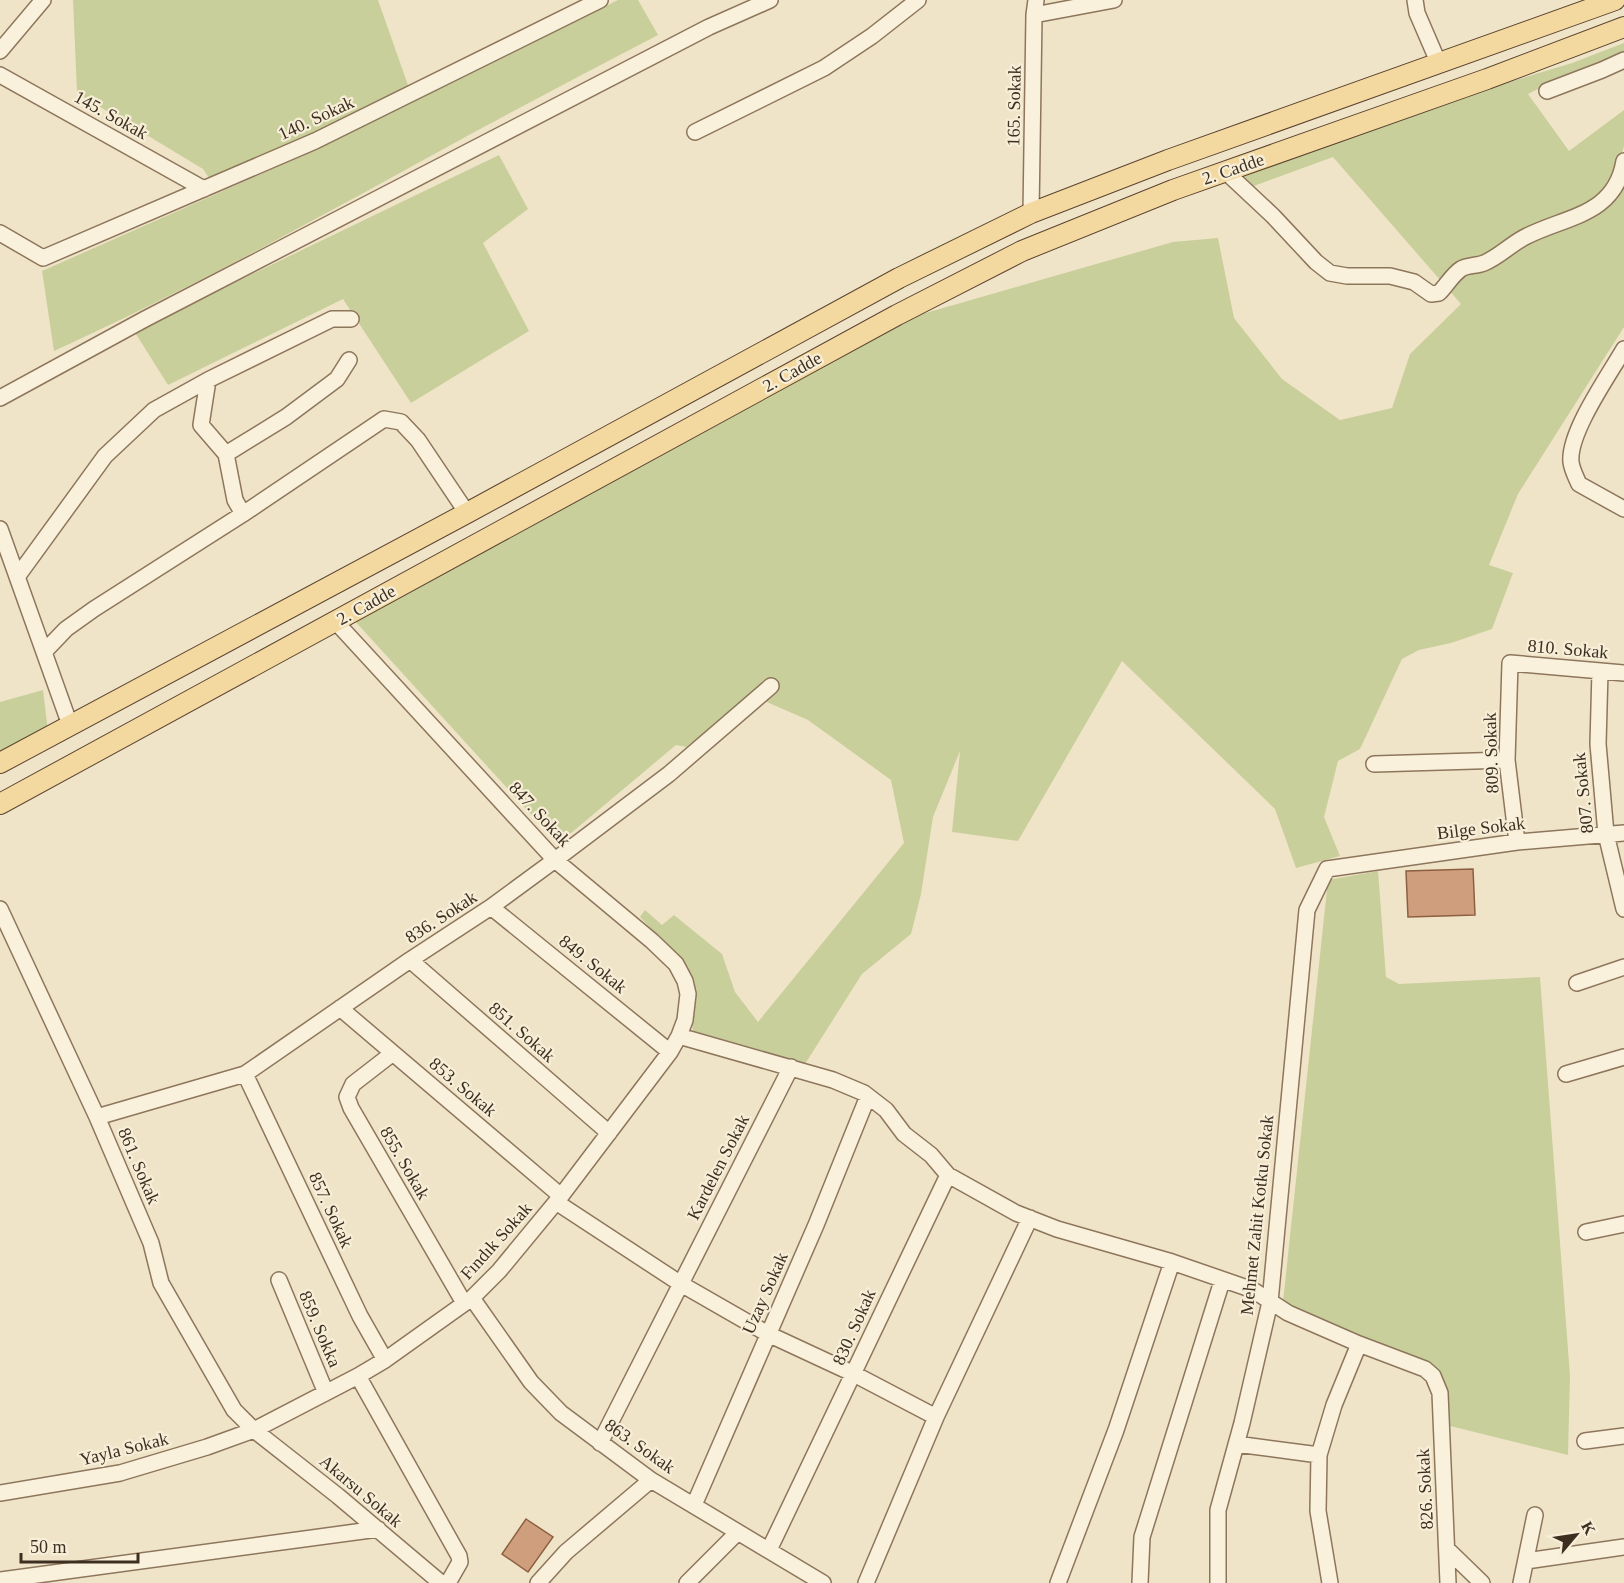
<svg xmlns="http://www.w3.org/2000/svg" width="1624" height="1583" font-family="'Times New Roman',serif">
<rect width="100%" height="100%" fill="#f0e4c8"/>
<!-- green -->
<path fill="#c9cf9b" d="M 73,0 L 378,0 L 409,88 L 233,172 L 209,178 L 203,169 L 77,93 Z
M 618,0 L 638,0 L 658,35 C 595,68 532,101 469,135 C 332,210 197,286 54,351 L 42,271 L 304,155 Z
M 1624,43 L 1624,52 L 1566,75 L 1528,94 L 1569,151 L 1624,110 L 1624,146 L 1615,180 L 1587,215 L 1624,171 L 1624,327 L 1518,494 L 1489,565 L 1513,573 L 1492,629 L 1451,643 L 1419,650 L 1402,659 L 1360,749 L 1338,761 L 1324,817 L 1340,856 L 1296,868 L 1275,809 L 1122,661 L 1018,841 L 952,832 L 960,751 L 933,817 L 921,894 L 911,934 L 862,974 L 805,1064 L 694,1034 L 676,956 L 640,917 L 645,910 L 662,925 L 674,915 L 722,954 L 735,992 L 758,1022 L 904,843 L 891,780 L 808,720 L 753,696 L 686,747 L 676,745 L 558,844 L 353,619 L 915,316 L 1173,242 L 1218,238 L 1234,318 L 1282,379 L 1340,420 L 1392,408 L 1410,354 L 1461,304 L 1333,157 L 1251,187 L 1243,177 L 1466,95 L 1572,63 Z
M 499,155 L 528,209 L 483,243 L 529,331 L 411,403 L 343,299 L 168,385 L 134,331 Z
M 43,690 L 48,731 L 0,752 L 0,702 Z
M 1378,871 L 1386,977 L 1399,984 L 1540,977 L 1570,1376 L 1568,1455 L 1446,1425 L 1435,1369 L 1283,1302 L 1328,880 Z"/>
<!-- building -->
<path fill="#cf9f7d" stroke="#8d5f41" stroke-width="1.5" d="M 1473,869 L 1475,915 L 1408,917 L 1406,871 Z
M 526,1519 L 553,1537 L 528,1572 L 502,1554 Z"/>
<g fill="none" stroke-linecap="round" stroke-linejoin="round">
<defs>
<path id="minor" d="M 1415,0 L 1417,13 L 1439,64
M 1034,15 L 1114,0
M 0,51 L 43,0
M 0,75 L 204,189
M 1547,91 L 1602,70 L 1624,60
M 695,132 L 824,68 L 872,36 L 918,0
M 1226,172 L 1273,216 L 1316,262 L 1330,273 L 1347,276 L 1390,276 L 1414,282 L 1431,294 L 1439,293 C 1446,286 1453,274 1461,269 C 1467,265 1477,266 1484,263 C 1499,257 1512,243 1527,236 C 1567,216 1615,215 1624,161
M 1031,213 L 1034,15 L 1036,0
M 0,233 L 43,258 L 315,141 L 600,0
M 1624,349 C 1609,375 1568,433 1571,462 C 1572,470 1576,477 1579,484 L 1624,509
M 208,380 L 201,425 L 226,454 L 235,500 L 243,514
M 0,398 L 145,319 L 709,27 L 770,0
M 226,454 L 286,417 L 337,379 L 349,360
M 0,529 L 70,725
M 17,577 L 105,456 L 154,410 L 208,380 L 332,319 L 351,319
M 44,652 L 66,629 L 94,609 L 243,514 L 384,419 L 401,422 L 418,440 L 467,513
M 1600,671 L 1598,744 L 1606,834 L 1624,909
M 1374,764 L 1507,760
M 1517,842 L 1507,760 L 1510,663 L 1624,673
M 491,907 L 670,1052
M 0,909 L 97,1117 L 151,1243 L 161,1283 L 234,1410 L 254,1430 L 338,1496 L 441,1583
M 410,960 L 609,1133
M 1577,983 L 1624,967
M 340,1008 L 561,1196
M 679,1036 L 833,1080 L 864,1093 L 886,1110 L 904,1134 L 931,1155 L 948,1175 L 769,1550
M 393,1053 L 353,1084 L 347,1097 L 351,1108 L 464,1303
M 245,1074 L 360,1316 L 385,1360
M 1566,1074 L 1624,1057
M 97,1117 L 245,1074 L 410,960 L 491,907 L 555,860 L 669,774 L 771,686
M 948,1175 L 1016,1213 L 1057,1229 L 1172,1262 L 1253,1290 L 1288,1313 L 1359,1344 L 1425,1369 L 1433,1376 L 1440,1393 L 1448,1583
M 556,1202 L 681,1284 L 768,1334 L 854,1374 L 936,1417
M 1586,1232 L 1624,1224
M 279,1280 L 326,1393
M 472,1298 L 531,1382 L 561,1413 L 651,1480 L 823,1583
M 358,1376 L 459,1556 L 460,1562 L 448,1583
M 1585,1441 L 1624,1436
M 600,1443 L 791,1067
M 1236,1444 L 1319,1455 L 1318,1511 L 1330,1583
M 1319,1455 L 1334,1405 L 1359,1344
M 0,1493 L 120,1473 L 207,1447 L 254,1430 L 358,1376 L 385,1360 L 472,1298 L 499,1271 L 561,1196 L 670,1052 L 679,1036 L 685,1020 L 688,994 L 685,981 L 676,964 L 652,941 L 555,860 L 336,622
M 694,1505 L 816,1225 L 868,1096
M 1448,1550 L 1482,1583
M 1526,1561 L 1624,1547
M 0,1580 L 378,1529
M 538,1583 L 566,1552 L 651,1480
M 687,1583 L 738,1532
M 866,1583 L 936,1417 L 1030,1218
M 1058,1583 L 1116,1430 L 1172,1262
M 1140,1583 L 1142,1537 L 1222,1281
M 1218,1583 L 1218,1510 L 1242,1423 L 1270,1302 L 1307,910 L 1327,869 L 1517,842 L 1624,833
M 1521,1583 L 1535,1515"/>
<path id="major" d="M 0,763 L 467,513 L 899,278 L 1031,213 L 1168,160 L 1615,0
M 0,804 L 897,315 L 1022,251 L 1173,190 L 1487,79 L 1624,27"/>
</defs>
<!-- minor casing -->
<use href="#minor" stroke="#8d765c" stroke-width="18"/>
<!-- major casing -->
<use href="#major" stroke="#5b4430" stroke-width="22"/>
<!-- minor -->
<use href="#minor" stroke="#faf1dc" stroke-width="15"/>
<!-- major -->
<use href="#major" stroke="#f3d9a0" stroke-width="20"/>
</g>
<g text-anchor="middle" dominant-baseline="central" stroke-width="4.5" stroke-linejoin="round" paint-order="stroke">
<!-- street labels -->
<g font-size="18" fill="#3d2e20" stroke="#f7eed8">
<text transform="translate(1014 106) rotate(-89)">165. Sokak</text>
<text transform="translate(111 115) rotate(29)">145. Sokak</text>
<text transform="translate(316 118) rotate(-25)">140. Sokak</text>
<text transform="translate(1233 169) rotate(-19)">2. Cadde</text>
<text transform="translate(792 372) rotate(-29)">2. Cadde</text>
<text transform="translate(366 605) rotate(-29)">2. Cadde</text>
<text transform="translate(1568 649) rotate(5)">810. Sokak</text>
<text transform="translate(1491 753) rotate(-92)">809. Sokak</text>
<text transform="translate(1583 793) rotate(-96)">807. Sokak</text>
<text transform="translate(540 814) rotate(47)">847. Sokak</text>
<text transform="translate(1481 828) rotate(-7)">Bilge Sokak</text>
<text transform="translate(441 917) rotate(-33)">836. Sokak</text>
<text transform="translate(593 964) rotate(39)">849. Sokak</text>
<text transform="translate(522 1032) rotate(41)">851. Sokak</text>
<text transform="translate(463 1087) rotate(40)">853. Sokak</text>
<text transform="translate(405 1163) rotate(60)">855. Sokak</text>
<text transform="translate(139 1166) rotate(67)">861. Sokak</text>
<text transform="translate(718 1167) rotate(-63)">Kardelen Sokak</text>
<text transform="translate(331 1210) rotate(65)">857. Sokak</text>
<text transform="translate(1257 1215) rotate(-84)">Mehmet Zahit Kotku Sokak</text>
<text transform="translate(496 1241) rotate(-48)">Fındık Sokak</text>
<text transform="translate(765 1293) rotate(-66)">Uzay Sokak</text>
<text transform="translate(854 1327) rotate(-66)">830. Sokak</text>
<text transform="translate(320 1329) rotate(67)">859. Sokka</text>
<text transform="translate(640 1446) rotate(35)">863. Sokak</text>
<text transform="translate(124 1449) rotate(-14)">Yayla Sokak</text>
<text transform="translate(1425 1489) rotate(-93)">826. Sokak</text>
<text transform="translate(361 1491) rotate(40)">Akarsu Sokak</text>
</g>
</g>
<!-- north arrow -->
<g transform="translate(1576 1535) rotate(61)" stroke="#f7eed8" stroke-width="4.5" paint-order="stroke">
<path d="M0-4.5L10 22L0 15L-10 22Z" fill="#3d2e20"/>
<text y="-9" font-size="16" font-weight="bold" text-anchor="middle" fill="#3d2e20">K</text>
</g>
<!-- scale -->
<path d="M21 1553v9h117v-9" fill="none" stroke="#3d2e20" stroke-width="3"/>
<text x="30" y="1553" font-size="18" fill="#3d2e20" stroke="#f7eed8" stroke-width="4.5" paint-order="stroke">50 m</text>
</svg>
